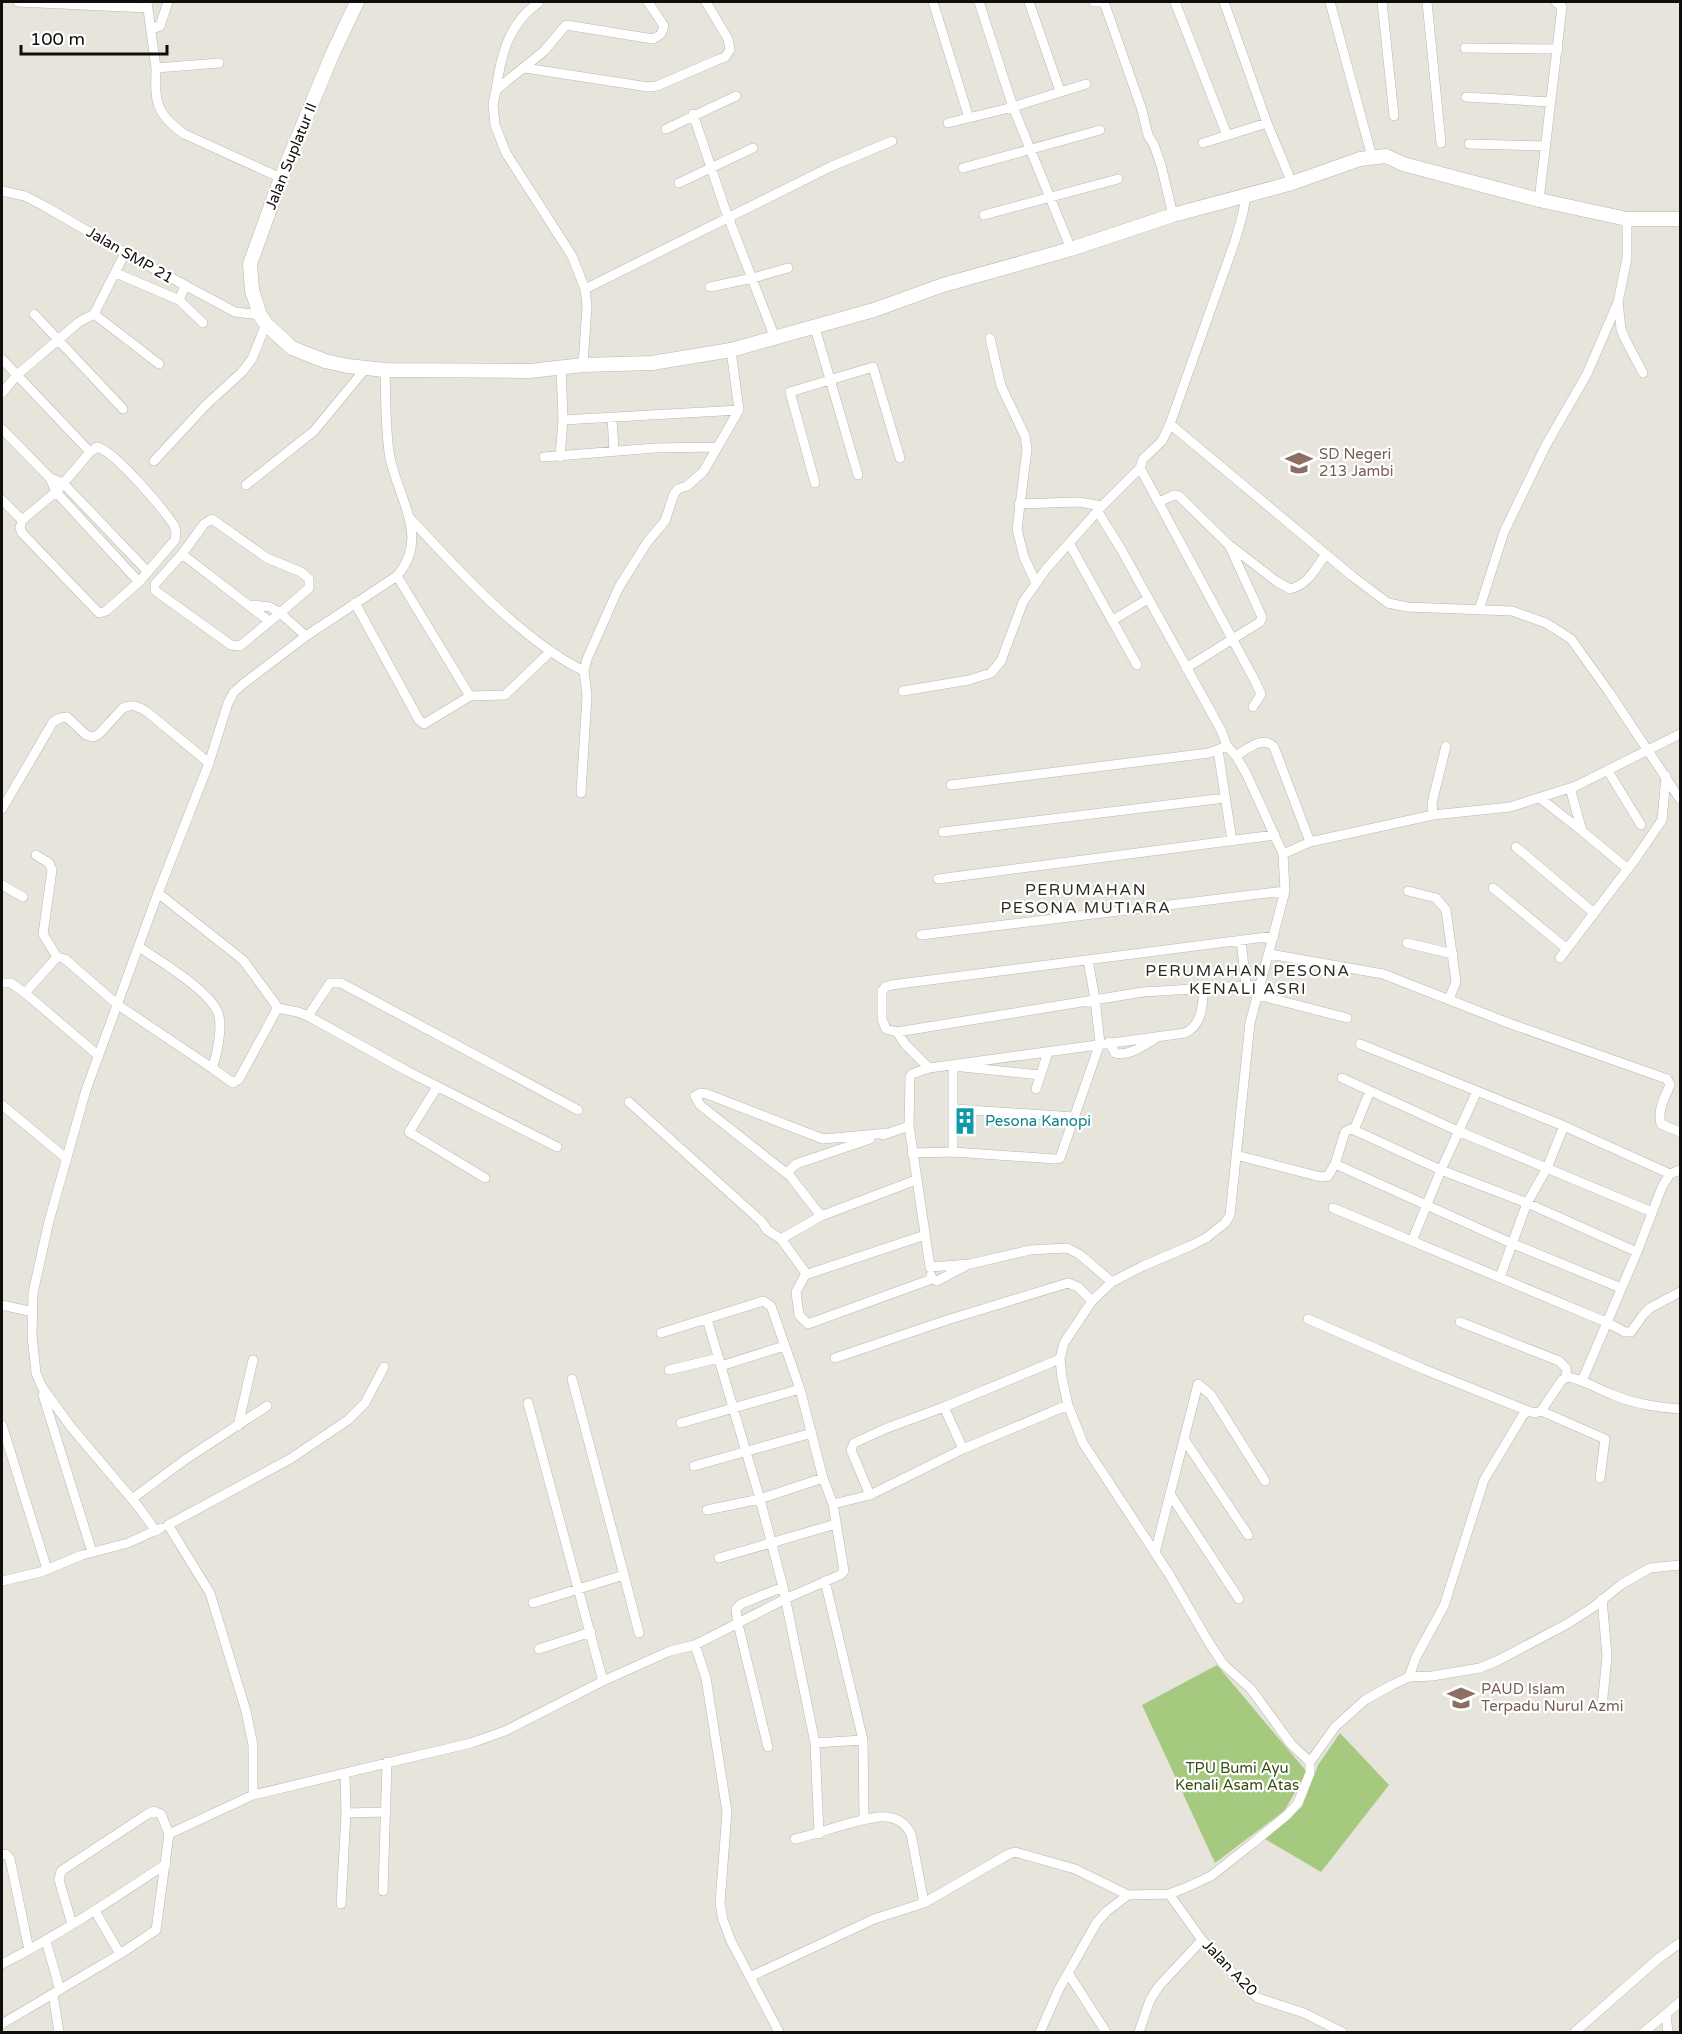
<svg xmlns="http://www.w3.org/2000/svg" width="1682" height="2034" font-family="'Varela Round',sans-serif">
<rect width="100%" height="100%" fill="#e7e4db"/>
<!-- green -->
<path fill="#a5ca7f" d="M 1217,1665 L 1307,1772 L 1284,1811 L 1215,1863 L 1142,1705 Z
M 1340,1733 L 1389,1785 L 1321,1872 L 1265,1839 L 1302,1807 L 1318,1765 Z"/>
<g fill="none" stroke-linecap="round" stroke-linejoin="round">
<defs>
<path id="street" d="M 18,2 L 148,8
M 147,2 L 156,68 L 219,63
M 933,2 L 969,118
M 979,2 L 1013,107 L 1071,249
M 1029,2 L 1060,91
M 1094,2 L 1100,2
M 1104,2 L 1142,110 L 1148,135 L 1154,145 L 1161,165 L 1173,215
M 1175,2 L 1227,135
M 1224,2 L 1267,123 L 1292,183
M 1330,2 L 1372,157
M 1382,2 L 1394,116
M 1427,2 L 1441,143
M 152,29 L 160,26 L 168,2
M 1465,48 L 1558,49
M 156,68 C 155,102 155,113 184,134 L 281,178
M 525,68 L 648,87 L 657,86 L 717,60 L 725,57 L 730,50 L 728,39 L 706,2
M 496,90 C 501,55 508,24 539,2
M 1466,97 L 1551,102
M 693,114 L 725,209 L 775,338
M 948,123 L 1013,107 L 1086,84
M 666,129 L 736,96
M 1203,143 L 1267,123
M 1469,144 L 1546,146
M 963,168 L 1100,130
M 679,183 L 753,148
M 2,191 L 25,196 L 46,207 L 125,253 L 235,312 L 260,315
M 1539,200 L 1562,7 L 1556,2
M 984,215 L 1118,179
M 1627,219 L 1627,258 L 1618,302 L 1621,329 L 1625,339 L 1643,373
M 116,273 L 179,300 L 185,286
M 710,287 L 753,278 L 788,268
M 585,289 L 830,167 L 892,141
M 179,300 L 203,323
M 34,314 L 123,409
M 94,314 L 159,364
M 815,328 L 858,475
M 990,338 L 1001,386 L 1025,436 L 1027,449 L 1017,529 L 1024,557 L 1036,583
M 2,359 L 90,452 L 97,447 C 115,451 162,508 174,525 L 176,532 L 175,540 L 139,582 L 106,611 L 99,613 L 22,533 L 20,528 L 22,520 L 2,500
M 583,365 L 587,306 L 585,289 L 572,256 L 506,153 L 495,125 L 493,104 L 496,90 L 544,51 L 566,25 L 653,39 L 661,34 L 664,26 L 648,2
M 2,393 L 17,375 L 79,322 L 94,314 L 125,253
M 612,417 L 614,451
M 563,420 L 739,410
M 1170,424 L 1352,576 L 1388,603 L 1407,607 L 1512,611 L 1546,623 L 1571,639 L 1609,692 L 1680,799
M 2,429 L 50,478 L 56,492 L 139,582
M 544,457 L 655,448 L 716,447
M 560,457 L 563,420 L 561,367
M 154,461 L 206,405 L 242,372 L 252,359 L 266,324
M 1140,468 L 1255,681 L 1261,694 L 1253,707
M 50,478 L 63,483 L 148,572
M 815,483 L 790,392 L 873,367 L 900,458
M 246,485 L 314,431 L 366,368
M 1159,502 L 1174,495 L 1179,496 L 1229,545 L 1262,617 L 1260,622 L 1186,668
M 1019,504 L 1079,502 L 1102,506
M 1098,512 L 1121,549 L 1221,730 L 1227,746 L 1236,756 L 1246,773 L 1283,854 L 1285,891 L 1250,1023 L 1230,1215 L 1225,1223 L 1206,1238 L 1190,1246 L 1143,1266 L 1112,1282 L 1092,1301 L 1064,1343 L 1060,1359 L 1062,1378 L 1068,1405 L 1083,1443 L 1169,1574 L 1208,1641 L 1223,1664 L 1251,1689 L 1291,1744 L 1310,1762
M 410,518 C 457,569 522,641 584,671 L 587,659 L 619,587 L 648,541 L 665,521 L 674,494 L 678,489 L 687,486 L 703,472 L 739,410 L 731,350
M 22,520 L 56,492 L 90,452
M 1069,543 L 1137,665
M 1232,547 L 1276,581 L 1290,589 C 1309,584 1315,569 1326,554
M 182,554 L 204,524 L 212,519 L 267,558 L 301,572 L 309,579 L 309,588 L 280,613 L 270,607 L 252,605
M 397,576 L 470,696
M 355,603 L 419,720 L 424,724 L 470,696 L 505,695 L 551,651
M 1479,610 L 1504,532 L 1546,445 L 1587,374 L 1618,302
M 1113,620 L 1148,599
M 269,621 L 182,554 L 155,584 L 155,590 L 157,592 L 231,645 L 240,646 L 280,613 L 306,636
M 903,691 L 969,680 L 991,673 L 1001,661 L 1023,602 L 1046,569 L 1102,506 L 1140,468 L 1143,459 L 1162,441 L 1170,424 L 1235,241 L 1243,213 L 1246,195
M 1218,750 L 1232,841
M 1236,756 C 1248,749 1262,735 1274,747 L 1310,842
M 1608,771 L 1641,825
M 951,785 L 1209,753 L 1227,746
M 1570,788 L 1582,831 L 1628,869
M 581,793 L 587,696 L 584,671
M 1540,798 L 1582,831
M 2,809 L 53,722 L 60,718 L 67,717 L 86,735 L 93,737 L 99,734 L 123,708 C 132,703 138,707 146,711 L 209,763
M 1433,815 L 1432,803 L 1446,746
M 943,832 L 1225,798
M 1516,847 L 1594,913
M 1283,854 L 1310,842 L 1433,815 L 1510,807 L 1576,786 L 1680,734
M 36,855 L 49,863 L 52,870 L 43,934 L 57,957
M 938,879 L 1275,835
M 2,885 L 23,897
M 1493,888 L 1567,949
M 1408,891 L 1436,898 L 1446,910 L 1456,982 L 1449,999
M 158,893 L 243,960 L 276,1005 L 276,1011 L 239,1079 L 233,1083 L 212,1068
M 921,935 L 1285,891
M 1241,940 L 1246,985
M 1407,943 L 1453,954
M 1269,954 L 1383,974 L 1511,1024 L 1667,1079 L 1670,1085 C 1665,1097 1657,1110 1661,1124 L 1680,1132
M 1560,958 L 1636,858 L 1662,820 L 1666,776
M 2,983 L 11,983 L 25,993
M 1261,985 L 1143,992 L 897,1032 L 886,1029 L 882,1019 L 882,991 L 885,987 L 891,985 L 1274,936
M 1258,995 L 1347,1018
M 277,1008 L 298,1012 L 308,1016 L 407,1071 L 557,1147
M 308,1016 L 330,983 L 341,983 L 578,1110
M 897,1032 L 905,1044 L 929,1068 L 1185,1033 C 1203,1024 1202,1006 1204,988
M 1109,1042 L 1115,1053 C 1128,1057 1145,1045 1156,1038
M 1360,1044 L 1564,1126 L 1670,1174
M 99,1056 L 25,993 L 57,957 L 65,959 L 118,1005 L 212,1068 C 217,1056 223,1025 218,1013 C 209,990 160,961 139,947
M 929,1068 L 912,1074 L 910,1077 L 909,1126 L 930,1267 L 970,1264 L 1030,1250 L 1067,1248 L 1079,1254 L 1112,1282
M 1342,1078 L 1458,1131 L 1652,1212
M 437,1087 L 409,1132 L 485,1178
M 1036,1089 L 1048,1052
M 629,1102 L 762,1222 L 767,1230 L 781,1239 L 821,1216 L 916,1180
M 2,1105 L 67,1159
M 954,1109 L 1074,1117
M 1354,1130 L 1370,1091
M 883,1135 L 909,1126
M 953,1152 L 953,1066 L 1040,1075
M 912,1153 L 953,1152 L 1055,1159 L 1060,1158 L 1100,1043 L 1095,999 L 1088,960
M 1236,1155 L 1321,1177 L 1328,1176 L 1335,1164 L 1345,1132 L 1350,1129 L 1354,1130 L 1441,1170 L 1527,1203 L 1637,1252
M 1335,1164 L 1511,1243 L 1621,1288
M 790,1176 L 700,1105 L 695,1096 L 700,1093 L 707,1094 L 823,1139 L 888,1133
M 1333,1208 L 1606,1322 L 1625,1332 L 1631,1332 L 1643,1315 L 1650,1308 L 1680,1292
M 821,1216 L 790,1176 L 789,1171 L 796,1164 L 870,1139
M 781,1239 L 805,1272 L 805,1275 L 796,1292 L 799,1315 L 808,1324 L 932,1279
M 1412,1241 L 1441,1170 L 1477,1091
M 805,1275 L 925,1235
M 931,1275 L 932,1279 L 937,1281 L 967,1265
M 1500,1277 L 1527,1203 L 1547,1168 L 1564,1126
M 2,1305 L 33,1312
M 707,1319 L 760,1499 L 783,1587 L 815,1743 L 819,1834
M 1308,1319 L 1423,1369 L 1528,1411
M 1460,1322 L 1559,1361 L 1566,1368 L 1567,1377
M 835,1358 L 947,1320 L 1068,1283 L 1078,1287 L 1092,1301
M 721,1366 L 784,1346
M 669,1370 L 719,1358
M 1582,1381 L 1637,1252 L 1662,1187 L 1670,1174 L 1680,1170
M 43,1395 L 92,1552
M 528,1403 L 603,1681
M 944,1407 L 963,1449
M 1541,1411 L 1605,1439 L 1600,1478
M 681,1423 L 800,1389
M 2,1425 L 47,1569
M 238,1426 L 253,1360
M 1184,1439 L 1248,1535
M 694,1466 L 812,1433
M 1170,1494 L 1239,1599
M 870,1495 L 851,1450 L 854,1443 L 887,1428 L 944,1407 L 1060,1359
M 132,1499 L 186,1459 L 267,1406
M 833,1504 L 870,1495 L 963,1449 L 1068,1405
M 707,1510 L 760,1499 L 823,1478
M 156,1531 L 137,1505 L 71,1427 L 42,1387 L 36,1373 L 32,1335 L 33,1293 L 49,1221 L 86,1090 L 158,893 L 209,763 L 228,703 L 234,692 L 243,684 L 306,636 L 397,576 C 430,538 399,500 390,458 C 385,430 386,399 385,370
M 1155,1553 L 1198,1384 L 1211,1395 L 1265,1481
M 719,1558 L 836,1524
M 624,1575 L 639,1633
M 2,1581 L 41,1572 L 82,1555 L 128,1543 L 161,1528
M 825,1581 L 863,1740 L 864,1820
M 1602,1599 L 1607,1656 L 1602,1707
M 533,1603 L 624,1575 L 572,1379
M 695,1645 L 706,1678 L 727,1812 L 720,1903 L 723,1920 L 731,1941 L 779,2032
M 539,1649 L 591,1632
M 1409,1677 L 1416,1657 L 1444,1606 L 1484,1480 L 1523,1415 L 1528,1411 L 1535,1413 L 1541,1411 L 1562,1380 L 1567,1377 C 1582,1379 1596,1388 1611,1394 C 1634,1404 1656,1407 1680,1409
M 815,1743 L 863,1740
M 768,1747 L 738,1624 L 736,1609 L 741,1604 L 783,1587
M 253,1795 L 253,1745 L 246,1711 L 210,1593 L 168,1525 L 290,1459 L 348,1420 L 365,1403 L 384,1367
M 346,1813 L 386,1812
M 169,1834 L 253,1795 L 471,1743 L 505,1731 L 603,1681 L 670,1651 L 695,1645 L 785,1599 L 840,1575 L 844,1571 L 833,1504 L 823,1478 L 800,1389 L 771,1306 L 763,1301 L 661,1333
M 795,1839 C 814,1835 871,1814 886,1817 C 898,1818 906,1824 911,1834 L 924,1903
M 2,1855 L 6,1854 L 10,1859 L 29,1950
M 383,1891 L 387,1762
M 1169,1894 L 1202,1940 L 1250,1992 L 1258,1998 L 1304,2013 L 1342,2032
M 341,1904 L 346,1813 L 345,1773
M 95,1911 L 120,1954
M 46,1941 L 60,1990
M 2,1964 C 59,1935 113,1899 166,1864
M 1068,1973 L 1106,2032
M 750,1977 L 874,1919 L 924,1903 L 1009,1854 L 1015,1852 L 1075,1869 L 1128,1895
M 53,1994 L 59,2032
M 1666,2014 L 1680,2002
M 2,2024 L 120,1954 L 156,1930 L 169,1834 L 161,1814 L 153,1811 L 146,1815 L 61,1871 L 59,1880 L 72,1924
M 1040,2032 L 1059,1989 L 1097,1922 L 1107,1911 L 1128,1895 L 1169,1894 L 1185,1888 L 1211,1876 L 1253,1843 L 1287,1815 L 1298,1803 L 1310,1773 L 1310,1762 L 1335,1727 L 1365,1700 L 1392,1685 L 1409,1677 L 1432,1676 L 1480,1668 L 1499,1660 L 1567,1624 L 1592,1608 L 1622,1584 L 1650,1568 L 1680,1565
M 1139,2032 L 1150,2000 L 1159,1986 L 1202,1940
M 1575,2032 L 1659,1958 L 1680,1943
M 1644,2032 L 1666,2014 L 1668,2032"/>
<path id="secondary" d="M 357,2 L 332,55 L 281,178 L 250,264 L 252,290 L 260,315 L 266,324 L 292,348 L 325,361 L 348,366 L 385,370 L 530,371 L 583,365 L 652,363 L 731,350 L 874,310 L 943,285 L 1071,249 L 1173,215 L 1292,183 L 1360,159 L 1386,156 L 1403,164 L 1539,200 L 1627,219 L 1680,219"/>
</defs>
<!-- street casing -->
<use href="#street" stroke="#bbb7af" stroke-width="10"/>
<!-- secondary casing -->
<use href="#secondary" stroke="#bbb7af" stroke-width="15"/>
<!-- street -->
<use href="#street" stroke="#fff" stroke-width="9"/>
<!-- secondary -->
<use href="#secondary" stroke="#fff" stroke-width="14"/>
</g>
<!-- icons -->
<defs>
<symbol id="school-bare" viewBox="-9 -9 18 18"><path d="M0-5L7-2L0 1L-7-2ZM-4 1L0 2.5L4 1V4Q0 6-4 4Z" fill="#8d6e63" stroke="#fff" stroke-width="2.5" paint-order="stroke"/></symbol>
<symbol id="building-bare" viewBox="-9 -9 18 18"><path d="M-4-6H4V6H1V3H-1V6H-4ZM-2.5-4.3h1.7v1.8h-1.7ZM.8-4.3h1.7v1.8H.8ZM-2.5-1h1.7V.8h-1.7ZM.8-1h1.7V.8H.8Z" fill="#0f9aa8" stroke="#fff" stroke-width="2.5" paint-order="stroke"/></symbol>
</defs>
<g fill-rule="evenodd">
<use href="#school-bare" x="1280" y="444" width="38" height="38"/>
<use href="#building-bare" x="946" y="1102" width="38" height="38"/>
<use href="#school-bare" x="1442" y="1679" width="38" height="38"/>
</g>
<g text-anchor="middle" dominant-baseline="central" stroke-width="4.5" stroke-linejoin="round" paint-order="stroke">
<!-- street labels -->
<g font-size="15" fill="#100e0c" stroke="#fff">
<text transform="translate(291 156) rotate(-68)">Jalan Suplatur II</text>
<text transform="translate(130 255) rotate(30)">Jalan SMP 21</text>
<text transform="translate(1230 1968) rotate(46)">Jalan A20</text>
</g>
<!-- education labels -->
<g font-size="15" fill="#785e54" stroke="#fff" text-anchor="start">
<text x="1319" y="454">SD Negeri<tspan x="1319" dy="17">213 Jambi</tspan></text>
<text x="1481" y="1689">PAUD Islam<tspan x="1481" dy="17">Terpadu Nurul Azmi</tspan></text>
</g>
<!-- culture labels -->
<g font-size="15" fill="#0d838f" stroke="#fff" text-anchor="start">
<text x="985" y="1121">Pesona Kanopi</text>
</g>
<!-- park labels -->
<g font-size="15" fill="#365013" stroke="#fff">
<text x="1237" y="1768">TPU Bumi Ayu<tspan x="1237" dy="17">Kenali Asam Atas</tspan></text>
</g>
<!-- neighbourhood labels -->
<g font-size="16" letter-spacing="1.5" fill="#2f2c25" stroke="#fff">
<text x="1086" y="890">PERUMAHAN<tspan x="1086" dy="18">PESONA MUTIARA</tspan></text>
<text x="1248" y="971">PERUMAHAN PESONA<tspan x="1248" dy="18">KENALI ASRI</tspan></text>
</g>
</g>
<!-- border -->
<rect width="1682" height="2034" fill="none" stroke="#100e0c" stroke-width="6"/>
<!-- scale -->
<path d="M21 45v9h146v-9" fill="none" stroke="#100e0c" stroke-width="3"/>
<text x="30" y="45" font-size="18" fill="#100e0c" stroke="#ffffff" stroke-width="4.5" paint-order="stroke">100 m</text>
</svg>
